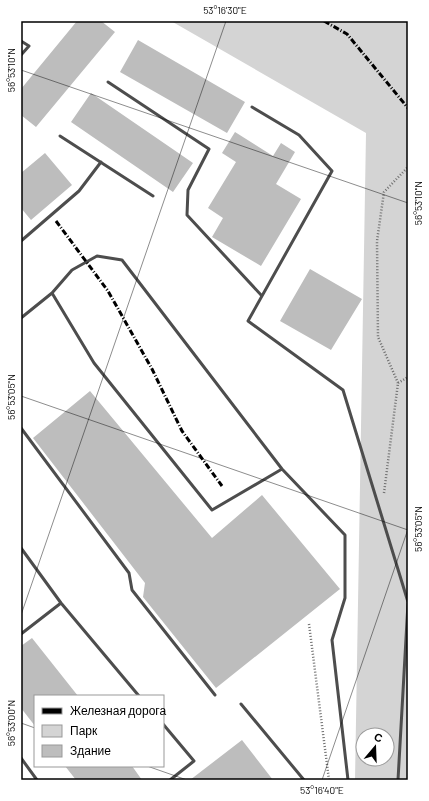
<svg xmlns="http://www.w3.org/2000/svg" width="429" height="801" font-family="Barlow,sans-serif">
<rect width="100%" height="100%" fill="#fff"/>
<!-- green -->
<path fill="#d4d4d4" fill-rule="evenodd" d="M 171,21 L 408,21 L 408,780 L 355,780 L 366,133 ZM 363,735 L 387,735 L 387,759 L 363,759 Z"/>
<!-- building -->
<path fill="#bdbdbd" d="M 77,21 L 101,21 L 115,32 L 36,127 L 21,115 L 21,89 Z
M 138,40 L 245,102 L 227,133 L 120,72 Z
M 91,93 L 193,163 L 173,192 L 71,122 Z
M 235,132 L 273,156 L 281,143 L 295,152 L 276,184 L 301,199 L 261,266 L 212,237 L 223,218 L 208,208 L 236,162 L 222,153 Z
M 45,153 L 72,185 L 31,220 L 21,208 L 21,173 Z
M 310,269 L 362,299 L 331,350 L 280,321 Z
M 90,391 L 212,538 L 262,495 L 340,589 L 216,688 L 143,597 L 145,583 L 33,438 Z
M 32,638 L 78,696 L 35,696 L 35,726 L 21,708 L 21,646 Z
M 242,740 L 273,780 L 190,780 Z
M 65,766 L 132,766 L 142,780 L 76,780 Z"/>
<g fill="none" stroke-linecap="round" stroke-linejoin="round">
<!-- path -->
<path stroke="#6f6f6f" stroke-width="2.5" stroke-dasharray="1 2" stroke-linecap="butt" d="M 398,383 L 378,337 L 377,241 L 384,192 L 408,167
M 384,493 L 398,383 L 408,377
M 309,624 L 329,780"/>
<!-- lane -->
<path stroke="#4d4d4d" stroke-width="3" d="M 21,41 L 29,46 L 21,55
M 108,82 L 209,149 L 188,190 L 187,215 L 262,296
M 252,107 L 299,135 L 332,171 L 248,321 L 343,390 L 408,602
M 60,136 L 153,196
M 21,241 L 79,191 L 101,162
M 21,318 L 52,293
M 21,428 L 129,573 L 132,590 L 215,695
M 282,469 L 212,510 L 94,363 L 52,293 L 72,270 L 97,256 L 122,260 L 282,469 L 345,535 L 345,598 L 332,640 L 348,780
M 21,548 L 61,603 L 139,696
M 21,634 L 61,603
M 241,704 L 304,780
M 163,724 L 194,761 L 170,780
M 21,758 L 37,780
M 398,780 L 408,603"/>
<!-- rail -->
<path stroke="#000" stroke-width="3" stroke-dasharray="6 2 1 2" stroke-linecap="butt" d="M 324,21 L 347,34 L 408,108
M 56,221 L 108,291 L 152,369 L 182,431 L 222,486"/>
</g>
<!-- ticks -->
<path fill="none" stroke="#000" stroke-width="1" stroke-opacity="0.45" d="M 21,70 L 408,203M 21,396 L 408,530M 21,615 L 226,21M 21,723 L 35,728M 147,766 L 187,780M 322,780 L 408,529"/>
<!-- border -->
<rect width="429" height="801" fill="none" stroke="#ffffff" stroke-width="44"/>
<!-- legend -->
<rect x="34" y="695" width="130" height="72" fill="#ffffff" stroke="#999999"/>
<rect x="42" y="708" width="20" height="6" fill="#000000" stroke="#999999"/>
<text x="70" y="715" font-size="12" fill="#000000">Железная дорога</text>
<rect x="42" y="725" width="20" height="12" fill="#d4d4d4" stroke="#999999"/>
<text x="70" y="735" font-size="12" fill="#000000">Парк</text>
<rect x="42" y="745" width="20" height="12" fill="#bdbdbd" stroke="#999999"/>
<text x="70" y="755" font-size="12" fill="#000000">Здание</text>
<!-- north arrow -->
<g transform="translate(375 747) rotate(19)"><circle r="19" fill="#ffffff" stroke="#999999"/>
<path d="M0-3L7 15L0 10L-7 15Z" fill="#000000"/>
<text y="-6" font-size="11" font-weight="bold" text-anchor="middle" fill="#000000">С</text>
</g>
<rect x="22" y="22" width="385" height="757" fill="none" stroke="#000" stroke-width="1.5"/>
<g font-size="10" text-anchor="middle" fill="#000">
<text x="225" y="14">53°16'30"E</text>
<text transform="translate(11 70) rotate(-90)" y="4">56°53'10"N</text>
<text transform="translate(418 203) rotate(-90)" y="4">56°53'10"N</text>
<text transform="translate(11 397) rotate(-90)" y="4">56°53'05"N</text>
<text transform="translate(418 529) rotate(-90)" y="4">56°53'05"N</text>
<text transform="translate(11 723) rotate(-90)" y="4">56°53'00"N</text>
<text x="322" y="794">53°16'40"E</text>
</g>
</svg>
